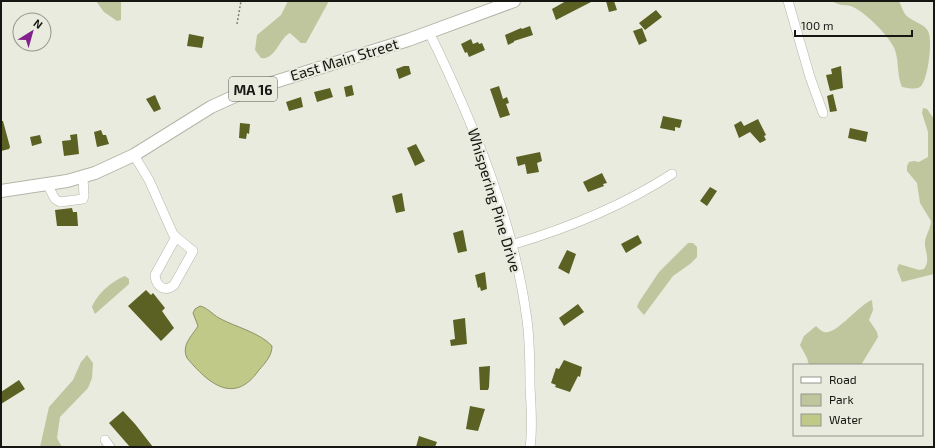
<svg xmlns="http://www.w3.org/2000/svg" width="935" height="448" font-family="'Exo 2',sans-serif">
<rect width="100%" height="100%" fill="#e9ebde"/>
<!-- green -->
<path fill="#bfc59d" d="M 96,1 L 121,1 L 121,20 L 117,21 L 104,12 Z
M 288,1 L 329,1 L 306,43 L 301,43 L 290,33 C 279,38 276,60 261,58 L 255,50 L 257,35 L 281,15 Z
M 832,1 L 899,1 C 902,7 903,13 908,17 C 914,22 924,24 928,31 C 933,40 928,81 920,87 C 914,90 908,88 902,87 C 897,76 899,62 895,50 C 891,38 867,14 855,8 C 847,3 843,8 832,1 Z
M 923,108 L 927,109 L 934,119 L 934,274 L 902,282 L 897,269 L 899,264 L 919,270 L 924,269 C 930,261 926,254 925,245 C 924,237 931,229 931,221 L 920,203 L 917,183 L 907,171 L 907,166 L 909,162 L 914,161 L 919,162 L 928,157 L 928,132 L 922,113 Z
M 688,243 L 693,243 L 697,247 L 697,257 L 690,264 L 673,276 L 644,315 L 637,307 L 639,302 L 659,272 Z
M 125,276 L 129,279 L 129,284 L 95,314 L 92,307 C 97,294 112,281 125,276 Z
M 872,300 L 873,310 L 869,320 L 877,332 L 878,337 L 861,365 L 809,365 L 807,358 L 800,345 L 804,336 L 816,326 C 818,328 821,331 824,332 C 836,336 859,304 872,300 Z
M 87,355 L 93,363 L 92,378 L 88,388 L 60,417 L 57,438 L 62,447 L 40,447 L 49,407 L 73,380 L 81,362 Z"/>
<!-- water -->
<path fill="#c0c988" stroke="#8d9365" d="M 200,306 C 208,308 212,314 219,318 C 235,327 259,332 272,346 C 272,356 265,363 259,370 C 234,406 208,383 187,358 C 181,345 192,336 198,326 L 193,313 L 195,309 Z"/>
<!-- building -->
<path fill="#5a6123" d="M 566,1 L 593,1 L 556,20 L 552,9 Z
M 606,1 L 614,1 L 617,10 L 609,12 Z
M 656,10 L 662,17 L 645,30 L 639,23 Z
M 530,26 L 533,35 L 514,41 L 514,42 L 508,45 L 505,35 L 521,28 L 522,29 Z
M 642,28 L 647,41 L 639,45 L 633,31 Z
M 189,34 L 204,37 L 202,48 L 187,46 Z
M 471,39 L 473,44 L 478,42 L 479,44 L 482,43 L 485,50 L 469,57 L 467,52 L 465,53 L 461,44 Z
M 404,66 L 409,66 L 411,74 L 399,79 L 396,69 Z
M 841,66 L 843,88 L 830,91 L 826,75 L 832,74 L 831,69 Z
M 352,85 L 354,95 L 346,97 L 344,87 Z
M 499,86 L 503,99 L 507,97 L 509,103 L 506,104 L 510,115 L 500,118 L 490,89 Z
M 330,88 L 333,97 L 317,102 L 314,92 Z
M 833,94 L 837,111 L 830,112 L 827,96 Z
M 155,95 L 161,109 L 154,112 L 146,99 Z
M 301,97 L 303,107 L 289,111 L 286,102 Z
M 663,116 L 682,120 L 680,128 L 675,127 L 675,131 L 660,128 Z
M 758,119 L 766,135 L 764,136 L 766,140 L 760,143 L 750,132 L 739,138 L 734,125 L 741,121 L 744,126 Z
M 1,121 L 3,121 L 10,147 L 9,149 L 1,151 Z
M 240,123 L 250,124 L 249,134 L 247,133 L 246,139 L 239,138 Z
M 850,128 L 868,132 L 866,142 L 848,138 Z
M 101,130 L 103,135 L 106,135 L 109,144 L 97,147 L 94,132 Z
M 77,134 L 79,154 L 64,156 L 62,141 L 71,140 L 70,135 Z
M 40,135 L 42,143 L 32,146 L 30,137 Z
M 416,144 L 425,161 L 415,166 L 407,148 Z
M 540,152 L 542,161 L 537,163 L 539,172 L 527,174 L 525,164 L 518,166 L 516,157 Z
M 602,173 L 607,183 L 603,184 L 604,186 L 588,192 L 583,182 Z
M 710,187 L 717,191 L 707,206 L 700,201 Z
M 402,193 L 405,211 L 396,213 L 392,196 Z
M 72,208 L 73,212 L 77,212 L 78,226 L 57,226 L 55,210 Z
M 463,230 L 467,251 L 458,253 L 453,233 Z
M 638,235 L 642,243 L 626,253 L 621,244 Z
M 567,250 L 576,254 L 569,274 L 558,268 Z
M 485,272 L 487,289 L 481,291 L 480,287 L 478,288 L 475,275 Z
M 146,290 L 151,295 L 153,293 L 165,308 L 162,311 L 174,328 L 161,341 L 128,306 Z
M 578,304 L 584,312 L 564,326 L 559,318 Z
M 465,318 L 467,344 L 451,346 L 450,340 L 455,339 L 453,320 Z
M 564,360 L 582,367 L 580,377 L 578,376 L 570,392 L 555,387 L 556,385 L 551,383 L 556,368 L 559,369 Z
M 490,366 L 489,387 L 488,390 L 480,390 L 479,367 Z
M 19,380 L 25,389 L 1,404 L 1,392 Z
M 470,406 L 485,409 L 478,431 L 466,429 Z
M 123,411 L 135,424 L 153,447 L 130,447 L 109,423 Z
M 419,436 L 437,442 L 435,447 L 416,447 Z"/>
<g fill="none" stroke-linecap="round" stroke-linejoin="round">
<defs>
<path id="minor" d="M 788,1 L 810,77 L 823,113
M 429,32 C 473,122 514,221 527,320 C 530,342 530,364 530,387 C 531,406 533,428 530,447
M 134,155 L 149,180 L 173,234 L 176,237 L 155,275 C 156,286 164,293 174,285 L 193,251 L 176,237
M 47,184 L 55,199 L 60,202 L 83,199 L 84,196 L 83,177
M 511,245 C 569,228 621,207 672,174
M 105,440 L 110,447"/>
<path id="major" d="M 1,191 L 67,181 L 95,173 L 134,155 L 211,107 L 246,91 L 408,40 L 514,1"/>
</defs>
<!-- minor casing -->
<use href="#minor" stroke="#b3b6a9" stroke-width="10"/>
<!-- major casing -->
<use href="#major" stroke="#b3b6a9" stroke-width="14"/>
<!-- path -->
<path stroke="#7c7d74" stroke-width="1.5" stroke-dasharray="2 2" stroke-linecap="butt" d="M 237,24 L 241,1"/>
<!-- minor -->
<use href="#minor" stroke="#fff" stroke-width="9"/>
<!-- major -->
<use href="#major" stroke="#fff" stroke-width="12"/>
</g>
<g text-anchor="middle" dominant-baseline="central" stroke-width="4" stroke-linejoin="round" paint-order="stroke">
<!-- shield labels -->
<rect fill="#e9ebde" stroke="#55564f" stroke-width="1" x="229" y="77" width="48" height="24" rx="3"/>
<g font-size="14" font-weight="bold" fill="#161612">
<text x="253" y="89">MA 16</text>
</g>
<!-- street labels -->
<g font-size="15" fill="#161612" stroke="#e9ebde">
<text transform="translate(344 59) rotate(-17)">East Main Street</text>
<text transform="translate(495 200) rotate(73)">Whispering Pine Drive</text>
</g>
</g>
<!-- border -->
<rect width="935" height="448" fill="none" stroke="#161612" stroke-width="4"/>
<!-- legend -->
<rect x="793" y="364" width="130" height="72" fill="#e9ebde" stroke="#95968c"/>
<rect x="801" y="377" width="20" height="6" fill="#ffffff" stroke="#95968c"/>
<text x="829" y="384" font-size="12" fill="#161612">Road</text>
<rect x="801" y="394" width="20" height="12" fill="#bfc59d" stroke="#95968c"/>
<text x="829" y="404" font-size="12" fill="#161612">Park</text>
<rect x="801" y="414" width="20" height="12" fill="#c0c988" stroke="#95968c"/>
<text x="829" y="424" font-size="12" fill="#161612">Water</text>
<!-- north arrow -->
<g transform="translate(32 32) rotate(37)"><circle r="19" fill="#e9ebde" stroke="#95968c"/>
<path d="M0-3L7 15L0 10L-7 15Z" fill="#83228c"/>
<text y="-6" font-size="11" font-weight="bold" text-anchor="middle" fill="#161612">N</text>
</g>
<!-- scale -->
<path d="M795 30v6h117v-6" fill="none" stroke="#161612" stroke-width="2"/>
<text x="801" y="30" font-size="12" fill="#161612" stroke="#e9ebde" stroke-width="3" paint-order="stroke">100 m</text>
</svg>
